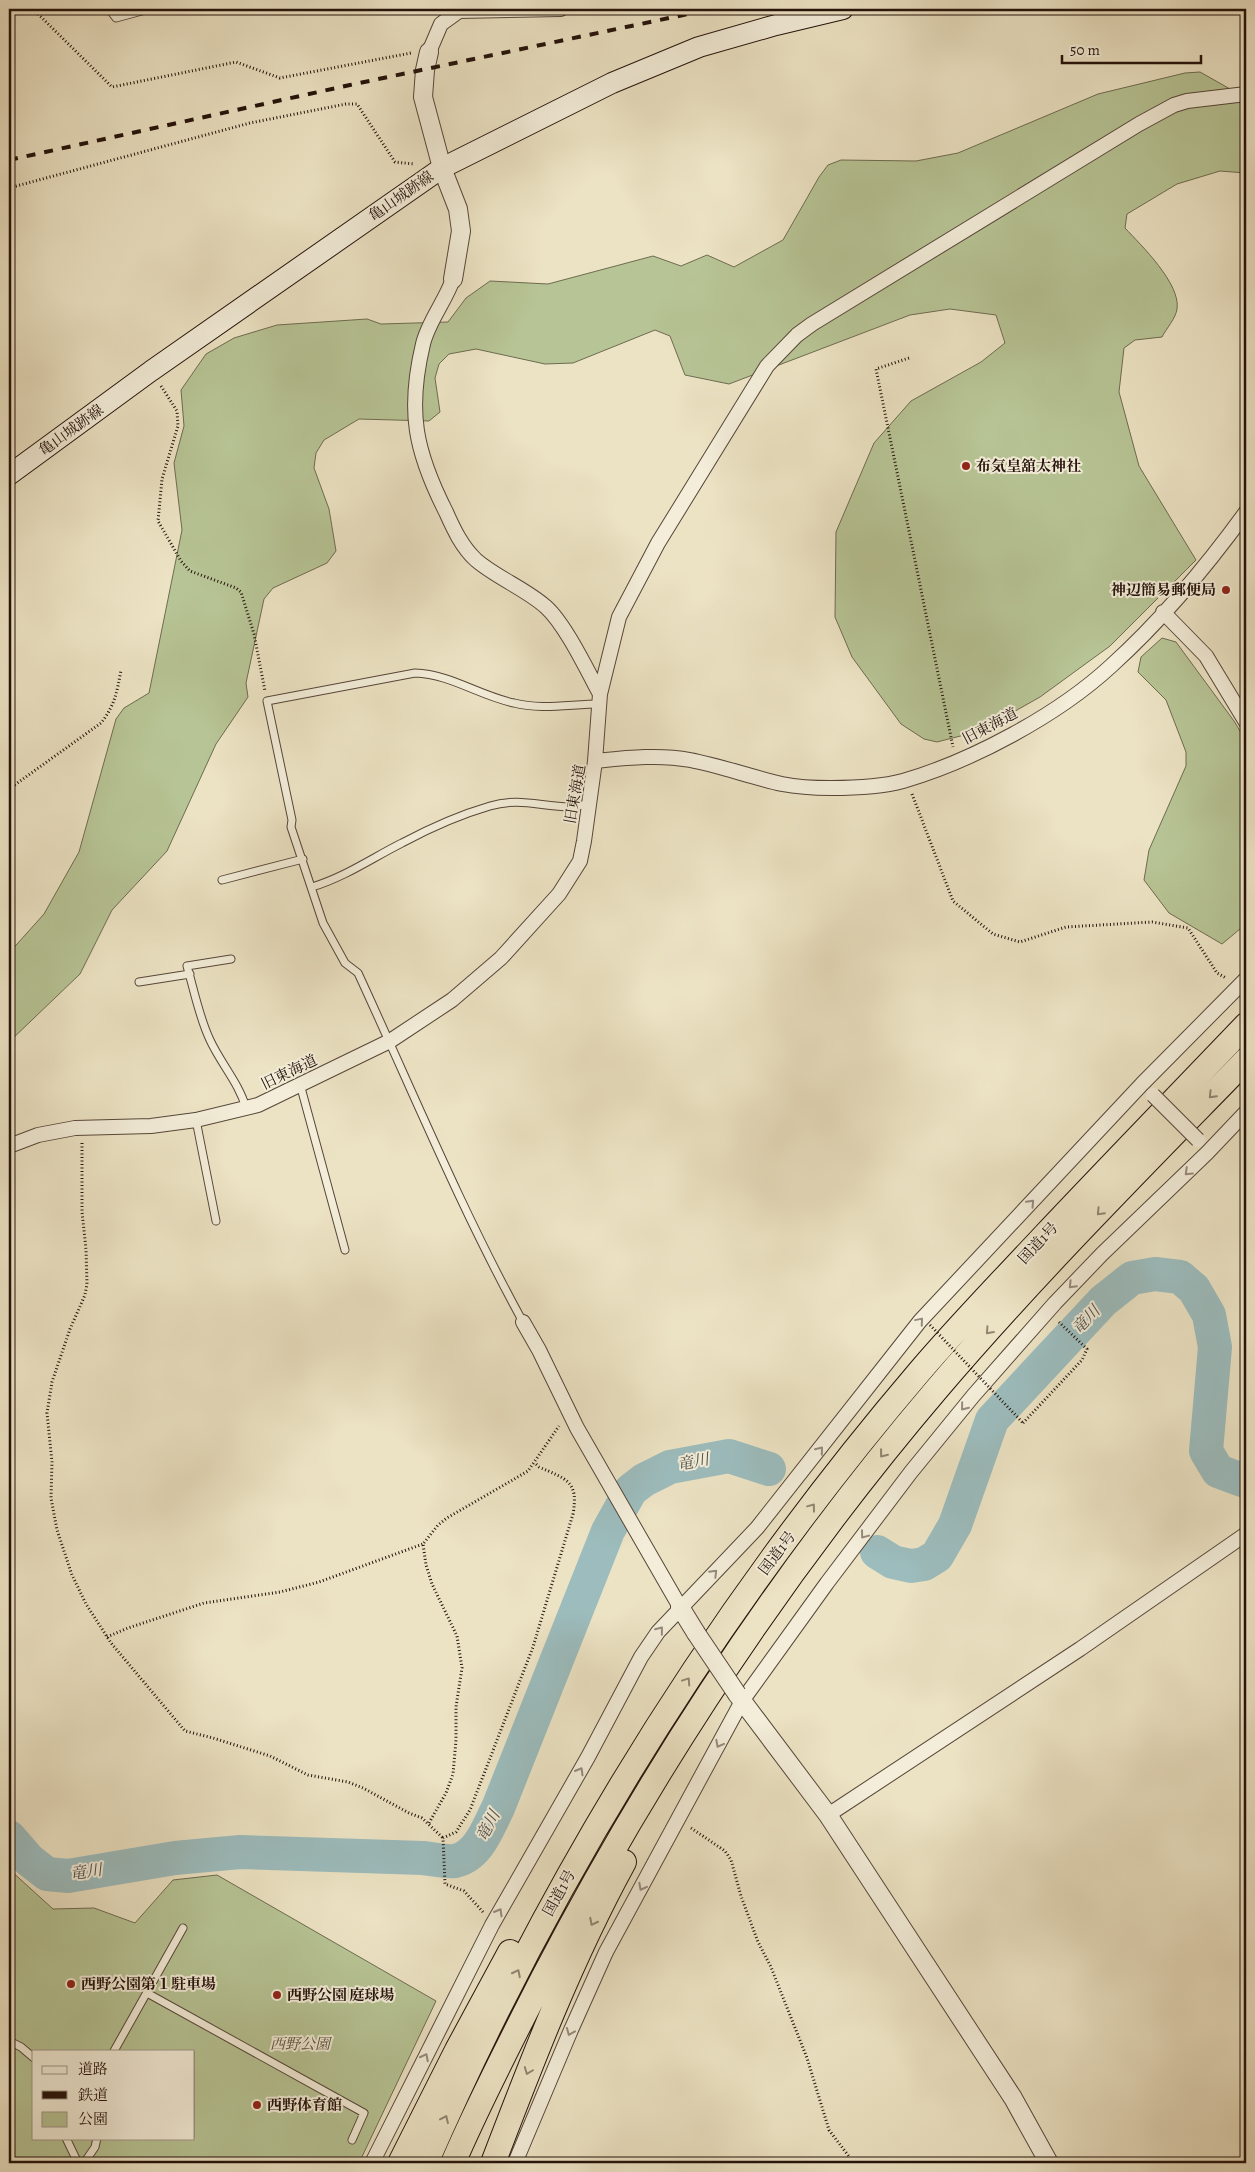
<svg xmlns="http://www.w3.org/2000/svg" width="1255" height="2172" font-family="Alegreya,'Noto Serif JP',serif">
<rect width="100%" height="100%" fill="#ece3c4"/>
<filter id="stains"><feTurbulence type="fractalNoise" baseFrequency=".004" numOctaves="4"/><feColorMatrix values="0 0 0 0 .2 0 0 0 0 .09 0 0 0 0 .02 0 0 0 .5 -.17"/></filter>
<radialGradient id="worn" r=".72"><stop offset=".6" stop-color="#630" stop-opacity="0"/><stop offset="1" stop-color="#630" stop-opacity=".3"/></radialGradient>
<!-- green -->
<path fill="#b7c495" stroke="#6e6b50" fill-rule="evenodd" d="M 1200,72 L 1246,98 L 1246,173 L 1220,171 L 1177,184 L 1127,214 L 1125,228 C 1141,245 1181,284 1177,309 C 1176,318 1166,329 1162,337 L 1135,340 L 1124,348 L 1119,392 L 1139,466 L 1196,560 L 1110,646 L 1040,697 L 980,731 L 937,742 L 924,739 L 901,724 L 852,657 L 835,617 L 836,532 L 874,443 L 911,401 L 981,362 L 1005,343 L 996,315 L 950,309 L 910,315 L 729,384 L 685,375 L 670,336 L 655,330 L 573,363 L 545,364 L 476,349 L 449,354 L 439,364 L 435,378 L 440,412 L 429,421 L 359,419 L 324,440 L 316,453 L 314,468 L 329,509 L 336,551 L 327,563 L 273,588 L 264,599 L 246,683 L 248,697 L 216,744 L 167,851 L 112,910 L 80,974 L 9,1042 L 9,953 L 44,914 L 79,852 L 116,719 L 124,708 L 149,693 L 182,530 L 174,463 L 184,426 L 181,390 L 206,354 L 234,338 L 277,325 L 367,319 L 381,324 L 448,322 L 466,298 L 490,281 L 548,284 L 653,256 L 681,266 L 707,255 L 734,267 L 783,240 L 819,177 L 828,165 L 841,160 L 916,161 L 958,153 L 1098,94 L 1185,73 Z
M 1162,638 L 1176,642 L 1234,721 L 1246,741 L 1246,924 L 1222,944 L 1169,913 L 1144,880 L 1149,850 L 1186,766 L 1186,752 L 1166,700 L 1138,672 L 1141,657 Z
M 9,1869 L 53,1909 L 94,1908 L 135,1923 L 173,1880 L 217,1875 L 436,2001 L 359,2163 L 9,2163 ZM 34,2051 L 194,2051 L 194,2138 L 34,2138 Z"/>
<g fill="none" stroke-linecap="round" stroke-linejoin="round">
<!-- river -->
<path stroke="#9cbcbd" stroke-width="34" d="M 877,1552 L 893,1562 L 911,1566 L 924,1564 L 937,1556 L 955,1525 L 992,1420 L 1103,1301 L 1132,1278 L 1155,1274 L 1180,1277 L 1194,1289 L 1209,1315 L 1215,1347 L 1206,1451 L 1218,1471 L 1242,1480 L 1246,1480
M 9,1837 L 29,1860 L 47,1874 L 68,1876 L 175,1858 L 240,1852 L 423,1858 C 433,1859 445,1862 455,1861 C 479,1856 488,1827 498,1808 L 608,1531 L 631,1490 L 644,1480 L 670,1467 L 729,1456 L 769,1469"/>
<defs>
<path id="service" d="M 109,9 L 116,18 L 149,9
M 222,880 L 303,859
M 312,887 C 345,877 372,858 402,843 C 430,828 459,815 490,806 C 519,797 542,807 570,807 C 576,807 583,805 589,803
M 231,959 L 187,966 C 194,990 199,1017 210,1040 C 221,1064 239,1083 246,1108
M 139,982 L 190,974
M 300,1084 L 345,1250
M 196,1120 L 216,1221
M 523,1322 C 461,1209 412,1090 358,973 L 345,963 L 323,923 L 291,827 L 292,820 L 267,701 L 415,673 C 450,674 480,696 514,703 C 540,710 572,704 599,704
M 147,1993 L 364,2113 L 352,2140
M 9,2041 L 21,2047 L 34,2058
M 114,2051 L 183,1928
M 66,2138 L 78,2163
M 84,2163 L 95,2147 L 97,2138"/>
<path id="minor" d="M 429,52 L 441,24 L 459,11 L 561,9
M 453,279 C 446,300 428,322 423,344 C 407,411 415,451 446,512 C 454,530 462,547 476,560 C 497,578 526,589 546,607 C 565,624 587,670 600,694
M 1163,612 L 1206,656 L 1246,722
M 595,761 C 625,758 659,754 690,760 C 721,766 751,777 782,784 C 797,787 815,788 831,788 C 854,788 881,787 903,781 C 972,761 1058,715 1111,666 C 1162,620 1206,567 1246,512
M 9,1146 L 38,1135 L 75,1128 L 151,1126 L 196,1120 L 258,1105 L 390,1041 L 452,1000 L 501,958 L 559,894 L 580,861 L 584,841 L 595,761 L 600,694 L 619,617 L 658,543 L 767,366 L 797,335 L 812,324 L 1139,124 L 1174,105 L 1187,101 L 1246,94
M 523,1322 L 539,1350 L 577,1428 L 680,1607
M 828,1815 L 1080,1649 L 1246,1534
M 372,2163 L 492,1925 L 588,1757 L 641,1657 L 658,1632 L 757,1528 L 920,1321 L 1142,1084 L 1246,979
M 515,2163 L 571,2030 L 606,1952 L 742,1701 L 827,1583 L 911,1472 L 973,1396 L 1055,1303 L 1102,1254 L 1207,1153 L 1246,1112"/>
<path id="tertiary" d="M 429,52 L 425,70 L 423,97 L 442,168 L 458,209 L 461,231 L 453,279
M 680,1607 L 696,1633
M 737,1694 L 828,1815 L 1013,2098 L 1049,2163"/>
<path id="secondary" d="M 9,475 L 151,371 L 442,168 L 612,83 L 699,47 L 776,25 L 843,9"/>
<path id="trunk" d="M 400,2163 L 457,2050 L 510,1952
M 426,2163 C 551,1877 717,1609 920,1371 C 960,1324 1003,1280 1045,1235 C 1111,1165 1179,1095 1246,1025
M 453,2163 C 480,2100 512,2039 543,1978 C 652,1769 783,1570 936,1390 C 1034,1275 1141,1168 1246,1060
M 493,2163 C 532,2061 571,1959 624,1862"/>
</defs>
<!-- service casing -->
<use href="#service" stroke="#564639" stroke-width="9"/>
<!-- minor casing -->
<use href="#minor" stroke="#564639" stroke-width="16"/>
<!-- tertiary casing -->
<use href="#tertiary" stroke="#564639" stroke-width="20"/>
<!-- secondary casing -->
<use href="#secondary" stroke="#24120b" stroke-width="22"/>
<!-- trunk casing -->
<use href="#trunk" stroke="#24120b" stroke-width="26"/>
<!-- path -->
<path stroke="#24120b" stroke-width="3" stroke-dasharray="1 2.5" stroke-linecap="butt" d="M 33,9 L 112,87 L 236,62 L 280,78 L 411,53
M 9,188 L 250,123 L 346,104 L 357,104 L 395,162 L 414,164
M 909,358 L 876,369 L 953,747
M 161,386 L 177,411 L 178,426 L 162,479 L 158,521 L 181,561 L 190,571 L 236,588 L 241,592 L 254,634 L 265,691
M 9,789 L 101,723 C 115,705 117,692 121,670
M 912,794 L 953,901 L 993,934 L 1020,942 L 1066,927 L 1152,922 L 1188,928 L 1217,973 L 1226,978
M 82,1143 L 82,1212 L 86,1249 L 87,1284 L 85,1295 L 70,1329 L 52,1382 L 47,1413 L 52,1462 L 51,1498 L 57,1530 L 72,1575 L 86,1604 L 111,1643 L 185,1731 L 213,1738 L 270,1756 L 308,1775 L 348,1782 L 363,1788 L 409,1813 L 422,1818 L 443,1838
M 1023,1423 L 1082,1360 L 1087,1349 L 1059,1322
M 107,1637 L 128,1628 L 204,1603 L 280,1592 L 319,1582 L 423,1544
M 429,1823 L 446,1793 L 453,1774 L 456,1740 L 456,1707 L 462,1668 L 457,1636 L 432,1584 L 426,1565 L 423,1544 L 438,1525 L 447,1518 L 528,1471 L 559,1426
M 691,1828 L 725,1851 L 731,1860 L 741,1896 L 758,1942 L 771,1967 L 807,2058 L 829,2130 L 854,2163
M 483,1912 L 464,1891 L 445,1884 L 443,1838 L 456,1832 L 470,1810 L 533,1647 L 573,1514 C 579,1481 566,1479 539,1467 L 535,1463"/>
<!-- service -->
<use href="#service" stroke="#f3edd9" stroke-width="7"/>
<!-- minor -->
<use href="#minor" stroke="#f3edd9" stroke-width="14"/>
<!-- tertiary -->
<use href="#tertiary" stroke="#f3edd9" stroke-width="18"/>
<!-- secondary -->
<use href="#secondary" stroke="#f3edd9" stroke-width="20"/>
<!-- trunk -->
<use href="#trunk" stroke="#ece3c4" stroke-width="24"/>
<!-- rail -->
<path stroke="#24120b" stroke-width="4" stroke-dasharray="9 9" stroke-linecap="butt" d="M 9,160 L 350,85 L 712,9"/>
<defs>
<path id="minor-bridge" d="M 1153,1095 L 1198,1140"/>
<path id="tertiary-bridge" d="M 696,1633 L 737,1694"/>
</defs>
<!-- minor-bridge casing -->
<use href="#minor-bridge" stroke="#564639" stroke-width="16" stroke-linecap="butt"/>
<!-- tertiary-bridge casing -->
<use href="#tertiary-bridge" stroke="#564639" stroke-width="20" stroke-linecap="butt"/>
<!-- path-bridge -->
<path stroke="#24120b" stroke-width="3" stroke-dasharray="1 2.5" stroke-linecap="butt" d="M 930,1325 L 1023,1423"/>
<!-- minor-bridge -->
<use href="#minor-bridge" stroke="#f3edd9" stroke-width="14"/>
<!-- tertiary-bridge -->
<use href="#tertiary-bridge" stroke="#f3edd9" stroke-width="18"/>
</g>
<!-- one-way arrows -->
<defs><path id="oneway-chevron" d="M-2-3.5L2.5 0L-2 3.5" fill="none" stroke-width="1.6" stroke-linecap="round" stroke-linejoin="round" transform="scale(1.25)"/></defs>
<g stroke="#928571">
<use href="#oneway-chevron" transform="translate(1212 1095) rotate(134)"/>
<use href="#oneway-chevron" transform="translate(1100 1212) rotate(134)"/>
<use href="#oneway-chevron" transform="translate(989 1331) rotate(132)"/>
<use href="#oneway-chevron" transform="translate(883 1454) rotate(128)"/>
<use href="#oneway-chevron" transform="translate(812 1507) rotate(-53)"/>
<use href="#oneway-chevron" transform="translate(687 1681) rotate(-56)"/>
<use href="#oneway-chevron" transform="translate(593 1922) rotate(117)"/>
<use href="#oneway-chevron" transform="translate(517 1973) rotate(-63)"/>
<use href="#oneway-chevron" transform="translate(528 2071) rotate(111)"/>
<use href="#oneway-chevron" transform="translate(445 2119) rotate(-65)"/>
</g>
<g stroke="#968a7c">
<use href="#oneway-chevron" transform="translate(1188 1172) rotate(136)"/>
<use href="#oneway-chevron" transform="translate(1031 1203) rotate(-47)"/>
<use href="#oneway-chevron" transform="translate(1072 1285) rotate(134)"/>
<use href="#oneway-chevron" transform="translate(920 1321) rotate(-50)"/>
<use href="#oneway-chevron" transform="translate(964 1407) rotate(129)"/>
<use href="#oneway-chevron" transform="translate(820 1450) rotate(-51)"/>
<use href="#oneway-chevron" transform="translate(864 1535) rotate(127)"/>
<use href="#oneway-chevron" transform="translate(714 1573) rotate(-45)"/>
<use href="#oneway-chevron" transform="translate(660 1630) rotate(-51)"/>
<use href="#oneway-chevron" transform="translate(719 1744) rotate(118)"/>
<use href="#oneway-chevron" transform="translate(580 1771) rotate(-60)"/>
<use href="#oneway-chevron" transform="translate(642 1887) rotate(118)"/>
<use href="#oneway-chevron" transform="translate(499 1912) rotate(-60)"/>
<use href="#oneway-chevron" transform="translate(570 2032) rotate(113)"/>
<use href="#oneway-chevron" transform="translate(425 2057) rotate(-63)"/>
</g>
<!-- markers -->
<g fill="#8f2418" stroke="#f3edd9" stroke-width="2">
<circle cx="966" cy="466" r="5"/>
<circle cx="1226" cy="590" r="5"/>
<circle cx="71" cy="1984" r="5"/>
<circle cx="277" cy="1995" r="5"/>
<circle cx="257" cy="2105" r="5"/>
</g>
<g text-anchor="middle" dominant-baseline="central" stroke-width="4" stroke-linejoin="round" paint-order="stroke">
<!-- street labels -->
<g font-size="15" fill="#24120b" stroke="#f3edd9">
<text transform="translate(401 196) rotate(-35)">亀山城跡線</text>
<text transform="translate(71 430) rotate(-36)">亀山城跡線</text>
<text transform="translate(990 726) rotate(-28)">旧東海道</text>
<text transform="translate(575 794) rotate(-80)">旧東海道</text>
<text transform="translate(289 1072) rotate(-26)">旧東海道</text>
<text transform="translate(1038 1243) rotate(-47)">国道1号</text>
<text transform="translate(777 1553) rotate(-53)">国道1号</text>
<text transform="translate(559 1893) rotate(-61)">国道1号</text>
</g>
<!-- poi labels -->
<g font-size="15" font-weight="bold" fill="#24120b" stroke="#f3edd9" text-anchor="start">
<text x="976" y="466">布気皇舘太神社</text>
<text x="1216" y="590" text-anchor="end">神辺簡易郵便局</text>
<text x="81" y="1984">西野公園第１駐車場</text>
<text x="287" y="1995">西野公園 庭球場</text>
<text x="267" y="2105">西野体育館</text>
</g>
<!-- park labels -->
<g font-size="15" font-style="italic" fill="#57503b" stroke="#f3edd9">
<text x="300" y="2044">西野公園</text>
</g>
<!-- water labels -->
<g font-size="16" font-style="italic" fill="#4e4e49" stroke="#f3edd9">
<text transform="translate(1086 1320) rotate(-47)">竜川</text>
<text transform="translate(693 1462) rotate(-11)">竜川</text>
<text transform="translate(488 1826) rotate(-62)">竜川</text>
<text transform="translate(86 1872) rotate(-8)">竜川</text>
</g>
</g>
<!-- margin -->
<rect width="1255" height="2172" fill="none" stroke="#ece3c4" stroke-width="30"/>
<rect x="10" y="10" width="1235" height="2152" fill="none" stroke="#24120b" stroke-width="2.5"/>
<rect x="15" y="15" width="1225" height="2142" fill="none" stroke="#24120b"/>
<!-- legend -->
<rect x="32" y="2050" width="162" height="90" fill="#f3edd9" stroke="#a09587"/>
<rect x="42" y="2066" width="25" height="8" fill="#f3edd9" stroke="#a09587"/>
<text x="78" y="2074" font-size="15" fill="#24120b">道路</text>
<rect x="42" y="2091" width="25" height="8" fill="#24120b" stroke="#a09587"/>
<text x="78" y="2100" font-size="15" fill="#24120b">鉄道</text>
<rect x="42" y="2112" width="25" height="15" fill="#b7c495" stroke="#a09587"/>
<text x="78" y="2124" font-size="15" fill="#24120b">公園</text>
<!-- scale -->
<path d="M1062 55v8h139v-8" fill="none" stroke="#24120b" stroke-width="2.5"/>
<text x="1070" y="55" font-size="15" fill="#24120b" stroke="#f3edd9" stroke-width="4" paint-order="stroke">50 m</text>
<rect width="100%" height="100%" filter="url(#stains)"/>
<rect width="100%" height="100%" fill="url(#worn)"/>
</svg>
